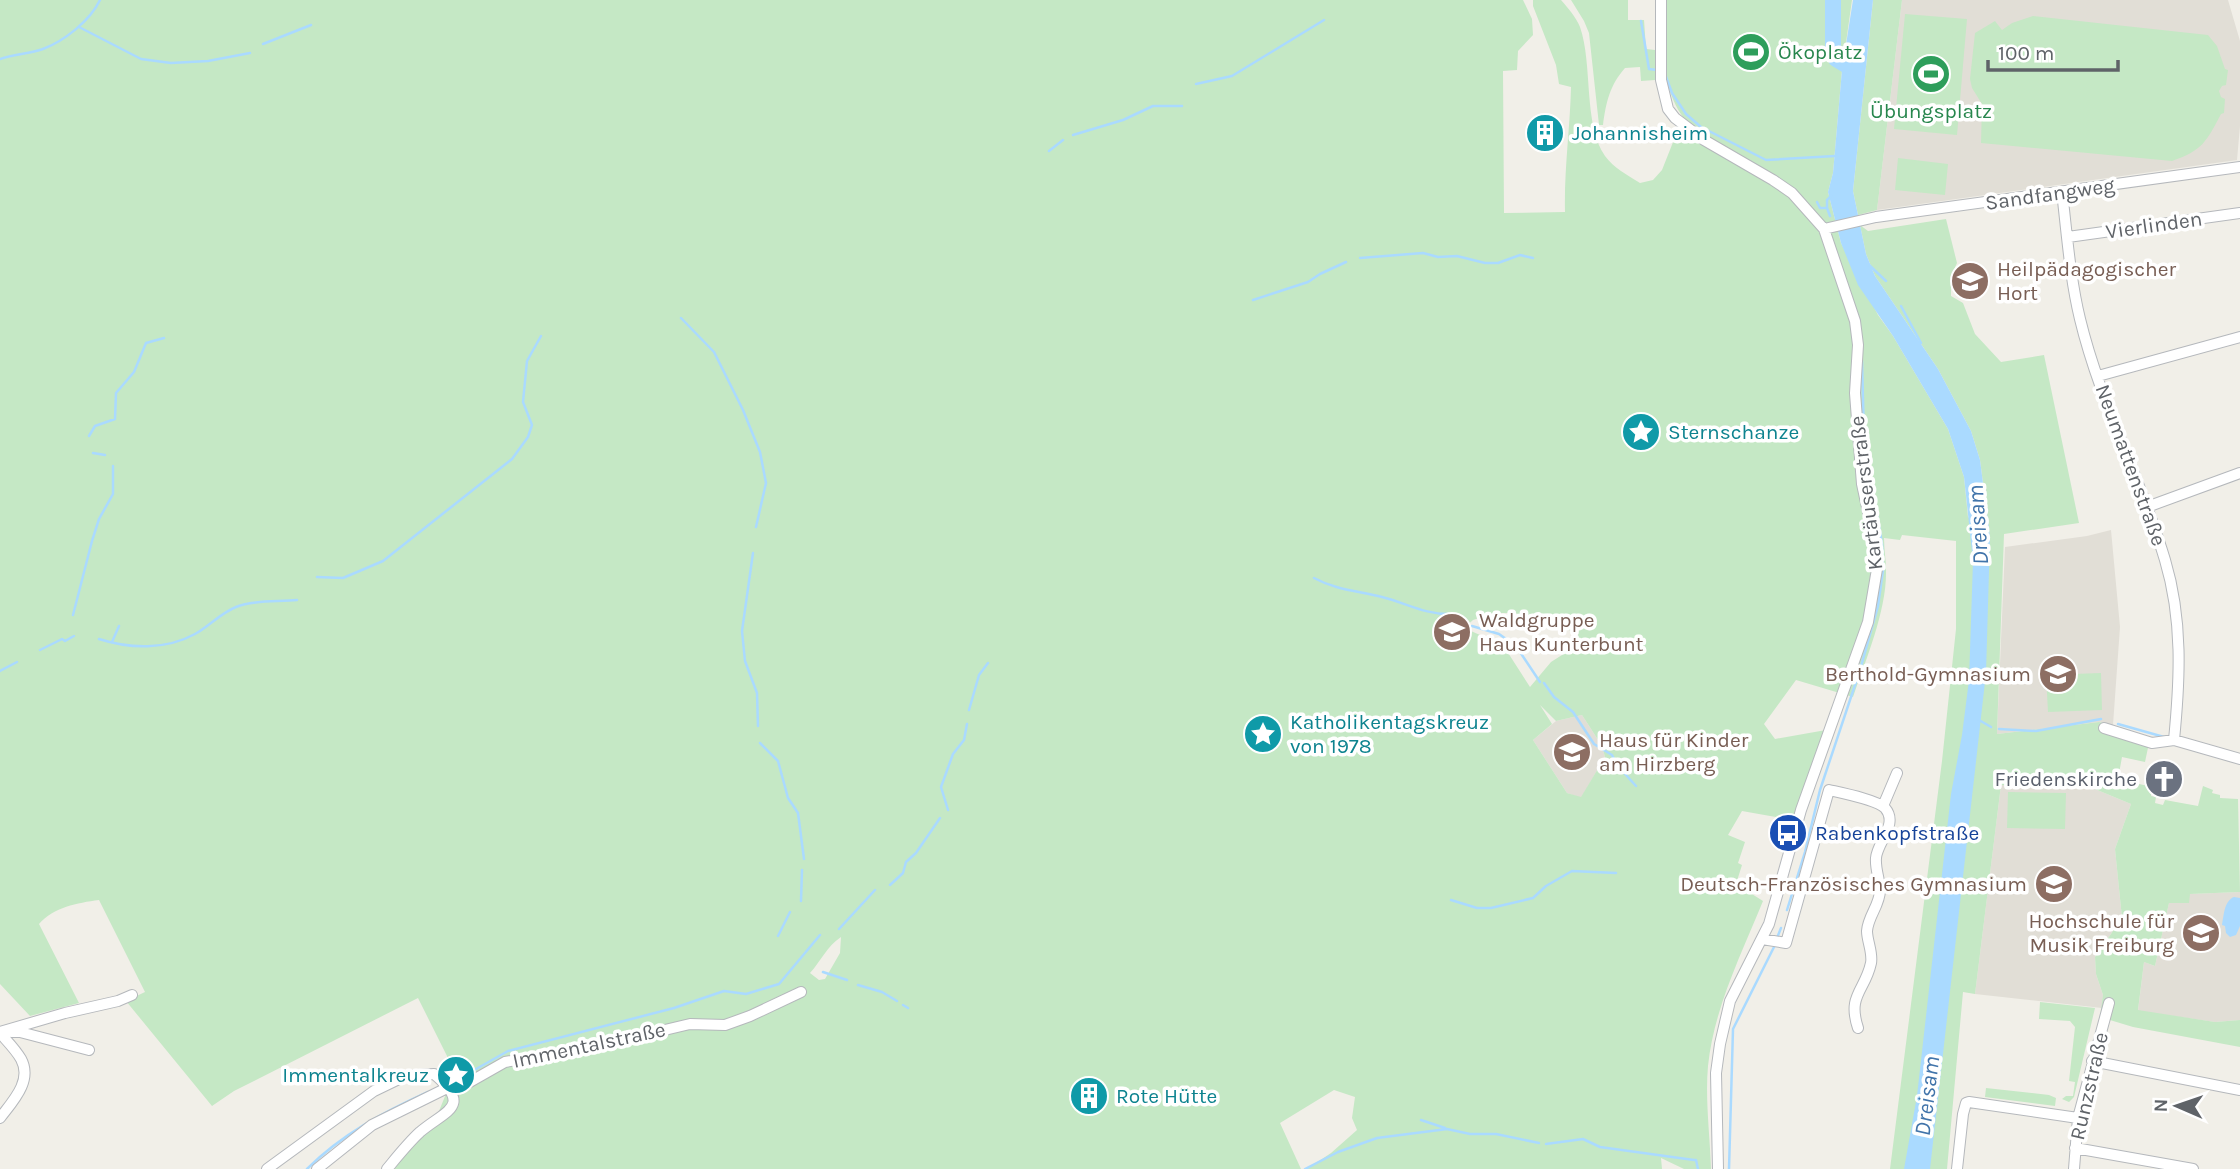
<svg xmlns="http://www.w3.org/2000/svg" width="2240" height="1169" font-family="Karla,sans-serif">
<rect width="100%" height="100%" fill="#f1efe8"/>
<!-- education -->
<path fill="#e1ded6" d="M 1902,0 L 2228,0 L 2240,41 L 2240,126 L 2237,160 L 1877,210 Z
M 2111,530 L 2120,627 L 2113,725 L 2099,722 L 1997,734 L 2005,547 L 2087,536 Z
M 1459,624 L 1460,644 L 1450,646 L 1443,638 L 1445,625 Z
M 1582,715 L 1602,746 L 1605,757 L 1581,798 L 1567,793 L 1533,740 L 1556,721 Z
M 2001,785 L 2090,787 L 2131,804 L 2115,849 L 2122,918 L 2095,957 L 2096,974 L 2103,995 L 2102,1008 L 1975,994 Z
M 2240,892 L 2240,1020 L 2215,1022 L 2138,1011 L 2144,962 L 2155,966 L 2169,903 L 2190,894 Z"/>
<!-- green -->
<path fill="#c5e8c5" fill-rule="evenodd" d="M 0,0 L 1523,0 L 1532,19 L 1533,35 L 1518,51 L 1517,70 L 1503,71 L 1504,213 L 1565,212 C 1564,170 1570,129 1571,87 L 1559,84 L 1556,65 L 1533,6 L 1533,0 L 1561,0 C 1568,8 1576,17 1580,27 C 1593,64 1583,125 1605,156 C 1614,168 1627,175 1640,183 L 1653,180 L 1662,170 L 1683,117 C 1658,83 1665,39 1666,0 L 1829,0 C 1827,22 1824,55 1842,70 L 1833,173 L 1828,192 L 1841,243 L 1878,315 L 1893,336 L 1948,429 L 1964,477 L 1968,517 L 1990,537 L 1980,460 L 1971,431 L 1938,369 L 1875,276 L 1866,254 L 1860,225 L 1868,231 L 1946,219 L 1957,263 L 1951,276 L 1951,296 L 1963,303 L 1975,334 L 2001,362 L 2044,355 L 2079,523 L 2004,534 L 1997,734 L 2099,722 L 2113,725 L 2113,732 L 2149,743 L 2145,762 L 2122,757 L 2118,779 L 2152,787 L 2151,796 L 2156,797 L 2155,803 L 2163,805 L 2165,800 L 2198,806 L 2203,786 L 2213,790 L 2212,793 L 2220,795 L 2220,798 L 2238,799 L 2240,892 L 2190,894 L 2189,903 L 2169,903 L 2155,966 L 2144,962 L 2138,1010 L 2215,1022 L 2240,1020 L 2240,1047 L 2133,1027 L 2100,1017 L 2103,995 L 2096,974 L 2095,957 L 2122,918 L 2115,849 L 2131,804 L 2090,787 L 2001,785 L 1975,994 L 1963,992 L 1947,1169 L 1890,1169 L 1942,761 L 1956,629 L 1956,541 L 1902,535 L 1900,540 L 1884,538 C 1884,549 1886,560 1886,570 C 1887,610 1866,659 1853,697 L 1796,680 L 1764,724 L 1775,739 L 1826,730 L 1792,820 L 1742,811 L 1728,835 L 1745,842 L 1738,863 L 1742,865 L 1736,884 L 1763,901 C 1741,955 1714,1008 1708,1066 C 1705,1099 1710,1135 1711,1169 L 1684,1169 L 1661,1158 L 1662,1169 L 1307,1169 L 1331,1153 L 1357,1130 L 1352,1118 L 1355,1097 L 1334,1090 L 1280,1123 L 1301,1169 L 383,1169 L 395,1152 L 439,1111 L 450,1084 L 447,1056 L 418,998 L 234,1091 L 212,1106 L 126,1001 L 145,992 L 99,900 C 77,903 54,907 39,924 L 79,1003 L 30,1016 L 0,984 ZM 1494,613 L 1515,613 L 1572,631 L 1573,648 L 1551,662 L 1530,687 L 1503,645 L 1464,628 L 1473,620 ZM 1445,625 L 1459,625 L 1459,644 L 1450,646 L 1443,638 ZM 1540,705 L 1556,721 L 1582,715 L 1602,746 L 1605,757 L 1581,797 L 1567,793 L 1533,740 L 1552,724 ZM 841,937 L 840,953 L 825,979 L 819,980 L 810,973 C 821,961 827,946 841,937 Z
M 1571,0 L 1628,0 L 1628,20 L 1644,20 L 1646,49 L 1655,50 L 1655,80 L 1641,81 L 1640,67 L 1625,68 C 1610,85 1606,102 1603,125 L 1599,125 L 1589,33 L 1584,21 Z
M 1836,0 L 1852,0 L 1844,57 L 1838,57 L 1834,43 Z
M 1873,0 L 1902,0 L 1877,210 L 1858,215 L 1853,191 Z
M 1905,14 L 1967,19 L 1957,135 L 1894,129 Z
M 2033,16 L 2208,35 L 2217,46 L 2225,69 L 2228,70 L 2226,85 L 2222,86 L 2219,91 L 2221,97 L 2225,99 L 2224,113 L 2221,114 C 2207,141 2202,151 2172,161 L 1981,143 L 1982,104 L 1972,88 L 1970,79 L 1975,33 L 1995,21 L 2002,30 L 2012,23 Z
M 1898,158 L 1948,164 L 1945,195 L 1895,190 Z
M 2101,673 L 2102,710 L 2048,712 L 2046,675 Z
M 2008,792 L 2066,793 L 2065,829 L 2007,828 Z
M 2040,1002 L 2095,1008 L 2074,1097 L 2069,1102 L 2062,1099 L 2066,1096 L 2073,1096 L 2075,1082 L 2069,1081 L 2075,1027 L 2070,1021 L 2039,1019 Z
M 1986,1088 L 2049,1095 L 2056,1098 L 2055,1106 L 1985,1097 Z"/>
<!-- sand -->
<path fill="#fbf3d9" d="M 1829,0 L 1836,0 L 1834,43 L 1838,57 L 1844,57 L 1842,70 C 1823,54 1827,22 1829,0 Z"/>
<!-- water -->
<path fill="#aadaff" d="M 1853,0 L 1873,0 L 1853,191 L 1866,254 L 1875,276 L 1938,369 L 1971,431 L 1980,460 L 1990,537 L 1986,673 L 1930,1169 L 1904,1169 L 1917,1096 L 1951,794 L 1962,735 L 1969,680 L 1973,561 L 1964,477 L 1948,429 L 1893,336 L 1858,285 L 1841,243 L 1828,192 L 1833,173 L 1842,70 Z
M 2234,897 L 2240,898 L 2240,926 L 2236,935 L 2230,937 L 2226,933 L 2225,926 L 2222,925 C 2224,915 2224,901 2234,897 Z"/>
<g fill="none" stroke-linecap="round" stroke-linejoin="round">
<!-- stream -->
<path stroke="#aadaff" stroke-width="2.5" d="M 1641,21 L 1649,69 L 1657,70
M 79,27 L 141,59 L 171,63 L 208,61 L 250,53
M 263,44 L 311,25
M 0,59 C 14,54 29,54 43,49 C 64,41 90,21 100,0
M 1665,74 L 1672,93 L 1686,114 L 1701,127 L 1766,160 L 1835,156
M 1196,84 L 1232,76 L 1324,20
M 1073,135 L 1123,120 L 1153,106 L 1182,106
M 1049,151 L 1063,140
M 1817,202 L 1820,208 L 1827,208
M 1830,216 L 1827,208 L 1827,200 L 1831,196
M 1360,258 L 1423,253 L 1438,257 L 1457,256 L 1485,263 L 1498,263 L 1520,255 L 1533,258
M 1867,263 L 1886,281
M 1253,300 L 1308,282 L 1320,274 L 1346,262
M 1901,306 L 1921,343
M 681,318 L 714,352 L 743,410 L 760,452 L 766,483 L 756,527
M 89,436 L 95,426 L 115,419 L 116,393 L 134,372 L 146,343 L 164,338
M 93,453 L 105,455
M 753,553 L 742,631 L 745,661 L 757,693 L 758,726
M 317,577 L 343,578 L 383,561 L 512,459 L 528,437 L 532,425 L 523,402 L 527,361 L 541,336
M 1314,578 C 1336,590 1358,591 1382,597 C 1406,603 1426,615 1451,614
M 73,615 L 92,541 L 99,519 L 113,494 L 113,466
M 1472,626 L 1499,634 L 1516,646 L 1540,682
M 99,639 C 130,649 166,650 195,634 C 209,626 221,613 236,607 C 253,600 278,602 297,600
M 112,642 L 119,626
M 40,650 L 62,639 L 65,641 L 74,636
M 0,671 L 17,662
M 1544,683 L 1554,697 L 1573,712 L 1594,744 L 1612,755 L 1617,765 L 1636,786
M 969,710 L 979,675 L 988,663
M 1979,720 L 1991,727
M 2118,724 L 2164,737
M 1999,729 L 2036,731 L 2101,719
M 760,743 L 778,761 L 788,798 L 798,813 L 804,859
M 948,810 L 941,787 L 953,754 L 964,740 L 967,724
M 890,885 L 903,873 L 906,862 L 916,853 L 940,818
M 1451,900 L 1477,908 L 1491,908 L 1533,898 L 1546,886 L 1572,871 L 1616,873
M 801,901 L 802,870
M 1787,910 L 1805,852 L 1820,790 L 1860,670 L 1878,606 L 1883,570 L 1882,544 L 1864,437 L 1862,361
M 839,929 L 875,890
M 778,936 L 790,912
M 1777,938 L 1781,928
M 823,972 L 847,980
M 858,985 L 882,992 L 897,1001
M 903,1005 L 908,1008
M 469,1073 L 508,1051 L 674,1008 L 724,991 L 746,994 L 779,984 L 820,935
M 1421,1120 L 1445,1128
M 1546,1144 L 1583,1139 L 1600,1147 L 1694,1160 L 1696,1160 L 1698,1169
M 307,1169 C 342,1134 384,1112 428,1092
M 1305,1169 L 1338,1152 L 1377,1138 L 1447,1129 L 1470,1134 L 1496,1134 L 1539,1143
M 1729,1169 L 1733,1029 L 1775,945"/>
<!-- river -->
<path stroke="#aadaff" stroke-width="16" d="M 1833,0 L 1833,46 L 1836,59 L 1854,70"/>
<defs>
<path id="minor" d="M 1661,0 L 1661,80 L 1668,109 L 1675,118 L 1704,140 L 1773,180 L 1792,193 L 1824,229 L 1855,321 L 1858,345 L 1855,393 L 1862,484 L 1877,554 L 1877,569 L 1868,622 L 1801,810 L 1769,924 L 1730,1001 L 1720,1044 L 1716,1073 L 1718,1169
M 2062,192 C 2067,234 2070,278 2080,319 C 2100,402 2141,479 2165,560 C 2183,620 2180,679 2174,740
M 1824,229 L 1876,217 L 2240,167
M 2068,237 L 2240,213
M 2098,376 L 2240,337
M 2147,507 L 2240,473
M 2104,728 L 2152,743 L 2174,740 L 2240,759
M 1883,806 L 1897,773
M 1762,939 L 1786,943 L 1829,790 C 1842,793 1877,800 1885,808 C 1899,824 1877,842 1876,858 C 1875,869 1880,880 1880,890 C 1880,905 1868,916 1867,931 C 1867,941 1873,953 1871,963 C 1865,991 1847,995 1858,1028
M 0,1032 L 65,1013 L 118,1001 L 132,995
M 11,1032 L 20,1032 L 89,1050
M 0,1033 C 7,1041 16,1050 21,1059 C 33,1081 12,1102 0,1118
M 2092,1061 L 2240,1090
M 2075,1148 L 2193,1169
M 267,1169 L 374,1091 L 405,1076 L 434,1074 C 473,1107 446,1110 420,1132 C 408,1143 397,1157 387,1169
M 317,1169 L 372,1125 L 449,1087 L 461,1087 L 505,1062 L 593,1047 L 690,1024 L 725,1025 L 750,1016 L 801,992
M 1957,1169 L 1963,1114 L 1966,1103 L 1969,1102 L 2078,1118
M 2074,1169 L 2078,1118 L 2109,1003"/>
</defs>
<!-- minor casing -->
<use href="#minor" stroke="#b5b8bc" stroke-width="12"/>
<!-- minor -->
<use href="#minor" stroke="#fff" stroke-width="10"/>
</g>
<!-- icons -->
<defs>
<symbol id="stadium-disc" viewBox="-11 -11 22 22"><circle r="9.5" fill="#2e9e5b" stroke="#fff"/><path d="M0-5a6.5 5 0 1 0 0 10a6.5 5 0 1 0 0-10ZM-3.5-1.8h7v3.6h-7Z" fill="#fff"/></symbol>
<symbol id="building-disc" viewBox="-11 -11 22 22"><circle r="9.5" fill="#0f9aa8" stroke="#fff"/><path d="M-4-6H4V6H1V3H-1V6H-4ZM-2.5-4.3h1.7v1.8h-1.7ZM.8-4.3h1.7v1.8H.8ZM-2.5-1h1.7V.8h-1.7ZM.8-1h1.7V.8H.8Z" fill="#fff"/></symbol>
<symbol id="school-disc" viewBox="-11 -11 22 22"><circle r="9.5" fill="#8d6e63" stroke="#fff"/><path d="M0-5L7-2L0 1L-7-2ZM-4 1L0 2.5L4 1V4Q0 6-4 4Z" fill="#fff"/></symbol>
<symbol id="sight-disc" viewBox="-11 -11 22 22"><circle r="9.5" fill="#0f9aa8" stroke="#fff"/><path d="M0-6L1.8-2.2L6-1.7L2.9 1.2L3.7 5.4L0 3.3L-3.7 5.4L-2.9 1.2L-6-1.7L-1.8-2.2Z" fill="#fff"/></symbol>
<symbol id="church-disc" viewBox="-11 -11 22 22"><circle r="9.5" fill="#6b7280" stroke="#fff"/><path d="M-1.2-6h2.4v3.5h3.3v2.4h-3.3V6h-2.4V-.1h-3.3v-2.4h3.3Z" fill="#fff"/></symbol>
<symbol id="bus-disc" viewBox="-11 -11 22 22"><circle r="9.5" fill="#1a4fb4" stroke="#fff"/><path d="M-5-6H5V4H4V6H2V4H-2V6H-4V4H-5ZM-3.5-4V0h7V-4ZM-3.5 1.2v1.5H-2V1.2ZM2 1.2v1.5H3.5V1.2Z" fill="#fff"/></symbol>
<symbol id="university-disc" viewBox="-11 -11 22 22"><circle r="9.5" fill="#8d6e63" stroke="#fff"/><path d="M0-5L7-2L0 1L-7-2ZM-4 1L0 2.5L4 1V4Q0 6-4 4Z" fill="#fff"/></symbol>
</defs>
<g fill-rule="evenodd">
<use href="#stadium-disc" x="1729" y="30" width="44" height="44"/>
<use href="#stadium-disc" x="1909" y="52" width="44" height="44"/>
<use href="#building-disc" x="1523" y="111" width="44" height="44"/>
<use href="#school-disc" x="1948" y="259" width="44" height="44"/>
<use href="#sight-disc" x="1619" y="410" width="44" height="44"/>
<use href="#school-disc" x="1430" y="610" width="44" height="44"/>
<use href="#school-disc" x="2036" y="652" width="44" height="44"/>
<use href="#sight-disc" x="1241" y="712" width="44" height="44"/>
<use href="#school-disc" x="1550" y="730" width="44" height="44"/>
<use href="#church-disc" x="2142" y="757" width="44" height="44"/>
<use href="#bus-disc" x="1766" y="811" width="44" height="44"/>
<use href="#school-disc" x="2032" y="862" width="44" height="44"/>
<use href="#university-disc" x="2179" y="911" width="44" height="44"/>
<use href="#sight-disc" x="434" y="1053" width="44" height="44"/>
<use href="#building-disc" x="1067" y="1074" width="44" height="44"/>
</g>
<g text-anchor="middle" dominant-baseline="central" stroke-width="7" stroke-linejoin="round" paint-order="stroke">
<!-- leisure labels -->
<g font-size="21" fill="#27864d" stroke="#fff" text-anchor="start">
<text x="1778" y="52">Ökoplatz</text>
<text x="1931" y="111" text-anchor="middle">Übungsplatz</text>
</g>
<!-- culture labels -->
<g font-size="21" fill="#0d838f" stroke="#fff" text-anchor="start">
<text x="1572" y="133">Johannisheim</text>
<text x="1668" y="432">Sternschanze</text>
<text x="1290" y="722">Katholikentagskreuz<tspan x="1290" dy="24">von 1978</tspan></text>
<text x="429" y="1075" text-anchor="end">Immentalkreuz</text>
<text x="1116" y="1096">Rote Hütte</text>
</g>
<!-- street labels -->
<g font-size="21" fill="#5f6368" stroke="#fff">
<text transform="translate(2050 194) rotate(-8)">Sandfangweg</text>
<text transform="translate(2154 225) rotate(-8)">Vierlinden</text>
<text transform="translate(2131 465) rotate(70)">Neumattenstraße</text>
<text transform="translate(1866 493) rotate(-97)">Kartäuserstraße</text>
<text transform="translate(589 1045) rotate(-12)">Immentalstraße</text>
<text transform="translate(2089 1086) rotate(-77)">Runzstraße</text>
</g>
<!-- education labels -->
<g font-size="21" fill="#785e54" stroke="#fff" text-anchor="start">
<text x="1997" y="269">Heilpädagogischer<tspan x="1997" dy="24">Hort</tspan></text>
<text x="1479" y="620">Waldgruppe<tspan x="1479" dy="24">Haus Kunterbunt</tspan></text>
<text x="2031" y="674" text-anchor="end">Berthold-Gymnasium</text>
<text x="1599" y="740">Haus für Kinder<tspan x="1599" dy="24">am Hirzberg</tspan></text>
<text x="2027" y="884" text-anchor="end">Deutsch-Französisches Gymnasium</text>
<text x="2174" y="921" text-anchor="end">Hochschule für<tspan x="2174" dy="24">Musik Freiburg</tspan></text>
</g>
<!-- worship labels -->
<g font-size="21" fill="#5b616d" stroke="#fff" text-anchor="end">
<text x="2137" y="779">Friedenskirche</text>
</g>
<!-- transit labels -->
<g font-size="21" fill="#164399" stroke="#fff" text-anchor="start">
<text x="1815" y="833">Rabenkopfstraße</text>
</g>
<!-- water labels -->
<g font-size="23" font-style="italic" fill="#4174aa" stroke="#fff">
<text transform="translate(1978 525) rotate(-94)">Dreisam</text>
<text transform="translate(1927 1096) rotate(-83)">Dreisam</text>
</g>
</g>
<!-- north arrow -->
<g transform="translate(2177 1106) rotate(272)" stroke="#ffffff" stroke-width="5" paint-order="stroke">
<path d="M0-5L12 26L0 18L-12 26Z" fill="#5f6368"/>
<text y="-10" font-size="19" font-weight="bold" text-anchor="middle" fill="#5f6368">N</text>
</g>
<!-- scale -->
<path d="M1988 60v10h130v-10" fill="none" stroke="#5f6368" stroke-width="3.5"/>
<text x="1998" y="60" font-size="21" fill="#5f6368" stroke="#ffffff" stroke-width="5" paint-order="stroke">100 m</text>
</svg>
